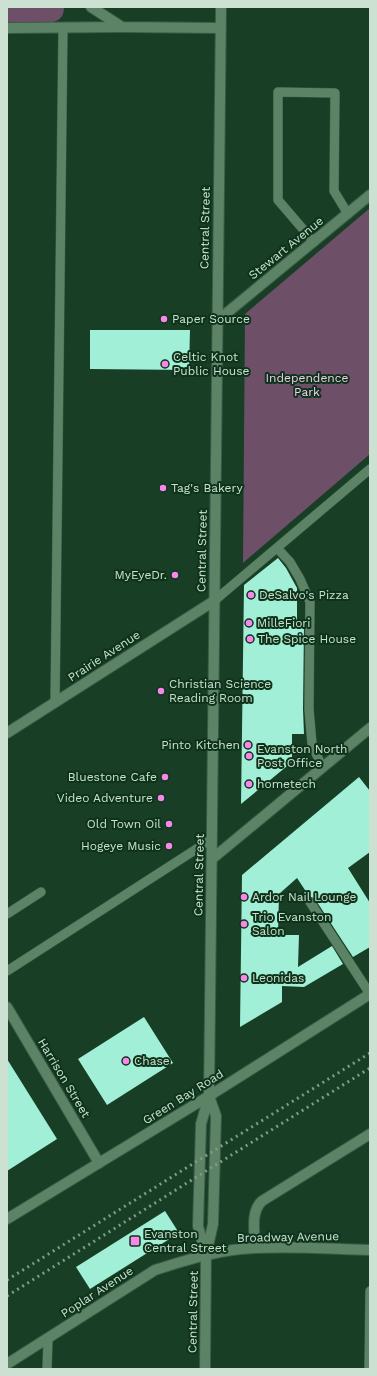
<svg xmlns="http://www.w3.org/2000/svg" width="377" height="1376" font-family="'Work Sans',sans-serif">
<rect width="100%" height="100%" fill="#183e25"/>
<!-- green -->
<path fill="#6d4f68" d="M 7,7 L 64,7 C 64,15 61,20 53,22 L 7,23 Z
M 370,208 L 370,454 L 243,563 L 245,314 Z"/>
<!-- building -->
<path fill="#a0efd6" d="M 90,330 L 190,330 L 189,370 L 90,369 Z
M 278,558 L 286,568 L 297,588 L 297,625 L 304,625 L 303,709 L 304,734 L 292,734 L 292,762 L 241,804 L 244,585 Z
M 359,777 L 370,791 L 370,852 L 348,868 L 370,903 L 370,947 L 353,957 L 315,899 L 309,896 L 297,878 L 279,894 L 278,935 L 299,935 L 298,967 L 332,946 L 343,964 L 304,987 L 282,986 L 282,1002 L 240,1027 L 242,875 Z
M 144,1017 L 173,1063 L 107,1105 L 78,1059 Z
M 7,1059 L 57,1139 L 7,1171 Z
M 165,1211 L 179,1233 L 90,1289 L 76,1267 Z"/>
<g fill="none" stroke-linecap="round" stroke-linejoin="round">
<defs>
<path id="service" d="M 314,242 L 278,200 L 278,92 L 335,93 L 334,191 L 348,214
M 277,548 L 290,562 L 300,579 L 310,602 L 309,709 L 312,744 L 322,767
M 214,601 L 370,469
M 55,703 L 63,28
M 310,902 L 370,994
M 7,914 L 41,892
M 7,971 L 212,839
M 47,1369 L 48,1339
M 369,1369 L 370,1291"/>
<path id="minor" d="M 91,7 L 122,27
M 7,28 L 122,27 L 220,28
M 217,321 L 370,195
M 7,733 L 214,601
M 212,859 L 370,728
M 7,1007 L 99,1163
M 255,1248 C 255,1233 250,1212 262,1201 L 370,1134
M 7,1364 L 155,1270 C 183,1261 212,1252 241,1249 C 282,1245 328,1249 370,1250"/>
<path id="secondary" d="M 7,1219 L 209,1096 L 370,994
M 206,1255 L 198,1226 L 201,1124 L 209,1096 L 221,7
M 205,1369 L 206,1255 L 213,1224 L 216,1116 L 209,1096"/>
</defs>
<!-- service casing -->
<use href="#service" stroke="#395a44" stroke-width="10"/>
<!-- minor casing -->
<use href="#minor" stroke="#395a44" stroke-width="12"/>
<!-- secondary casing -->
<use href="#secondary" stroke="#395a44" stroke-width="12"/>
<!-- service -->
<use href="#service" stroke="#5c8366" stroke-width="9"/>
<!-- minor -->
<use href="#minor" stroke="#5c8366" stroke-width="10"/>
<!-- secondary -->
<use href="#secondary" stroke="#5c8366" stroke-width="10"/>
<!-- rail -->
<path stroke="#7f9b87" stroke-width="3" stroke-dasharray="2 4" stroke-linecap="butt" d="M 7,1280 L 370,1053
M 7,1296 L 370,1068"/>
</g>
<!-- markers -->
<g fill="#f987e9" stroke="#0d341b" stroke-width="1.5">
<circle cx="164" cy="319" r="4"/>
<circle cx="165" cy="364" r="4"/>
<circle cx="163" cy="488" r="4"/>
<circle cx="175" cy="575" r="4"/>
<circle cx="251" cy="595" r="4"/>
<circle cx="249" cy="623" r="4"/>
<circle cx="250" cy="639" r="4"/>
<circle cx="161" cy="691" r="4"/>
<circle cx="248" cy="745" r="4"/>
<circle cx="249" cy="756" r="4"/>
<circle cx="165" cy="777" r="4"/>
<circle cx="249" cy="784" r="4"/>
<circle cx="161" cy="798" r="4"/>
<circle cx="169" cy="824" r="4"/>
<circle cx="169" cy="846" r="4"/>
<circle cx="244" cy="897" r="4"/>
<circle cx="244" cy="924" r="4"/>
<circle cx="244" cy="978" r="4"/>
<circle cx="126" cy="1061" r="4"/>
<rect x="130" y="1236" width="10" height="10" rx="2"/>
</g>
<g text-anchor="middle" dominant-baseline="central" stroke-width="4" stroke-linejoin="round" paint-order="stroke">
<!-- street labels -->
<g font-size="12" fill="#cce1d1" stroke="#0d341b">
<text transform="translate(205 228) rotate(-89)">Central Street</text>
<text transform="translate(286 248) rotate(-39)">Stewart Avenue</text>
<text transform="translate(202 551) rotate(-89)">Central Street</text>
<text transform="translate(104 656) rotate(-33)">Prairie Avenue</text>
<text transform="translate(199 875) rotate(-89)">Central Street</text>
<text transform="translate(64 1078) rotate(59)">Harrison Street</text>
<text transform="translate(183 1097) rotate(-32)">Green Bay Road</text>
<text transform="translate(288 1237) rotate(-1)">Broadway Avenue</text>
<text transform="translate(97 1292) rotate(-33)">Poplar Avenue</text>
<text transform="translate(193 1312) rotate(-89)">Central Street</text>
</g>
<!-- poi labels -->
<g font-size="12" fill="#cce1d1" stroke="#0d341b" text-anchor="start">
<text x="172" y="319">Paper Source</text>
<text x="173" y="357">Celtic Knot<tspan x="173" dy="14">Public House</tspan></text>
<text x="171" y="488">Tag's Bakery</text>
<text x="167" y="575" text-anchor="end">MyEyeDr.</text>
<text x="259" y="595">DeSalvo's Pizza</text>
<text x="257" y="623">MilleFiori</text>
<text x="258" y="639">The Spice House</text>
<text x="169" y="684">Christian Science<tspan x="169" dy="14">Reading Room</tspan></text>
<text x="240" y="745" text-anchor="end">Pinto Kitchen</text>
<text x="257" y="749">Evanston North<tspan x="257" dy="14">Post Office</tspan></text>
<text x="157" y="777" text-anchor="end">Bluestone Cafe</text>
<text x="257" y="784">hometech</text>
<text x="153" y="798" text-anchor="end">Video Adventure</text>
<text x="161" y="824" text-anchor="end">Old Town Oil</text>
<text x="161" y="846" text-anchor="end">Hogeye Music</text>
<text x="252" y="897">Ardor Nail Lounge</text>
<text x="252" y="917">Trio Evanston<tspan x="252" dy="14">Salon</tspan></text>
<text x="252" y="978">Leonidas</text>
<text x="134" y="1061">Chase</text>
<text x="144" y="1234">Evanston<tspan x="144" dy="14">Central Street</tspan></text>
</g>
<!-- park labels -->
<g font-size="12" fill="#f7cbef" stroke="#0d341b">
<text x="307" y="378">Independence<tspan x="307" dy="14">Park</tspan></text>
</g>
</g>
<!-- border -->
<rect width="377" height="1376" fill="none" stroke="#cce1d1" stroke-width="16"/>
</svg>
